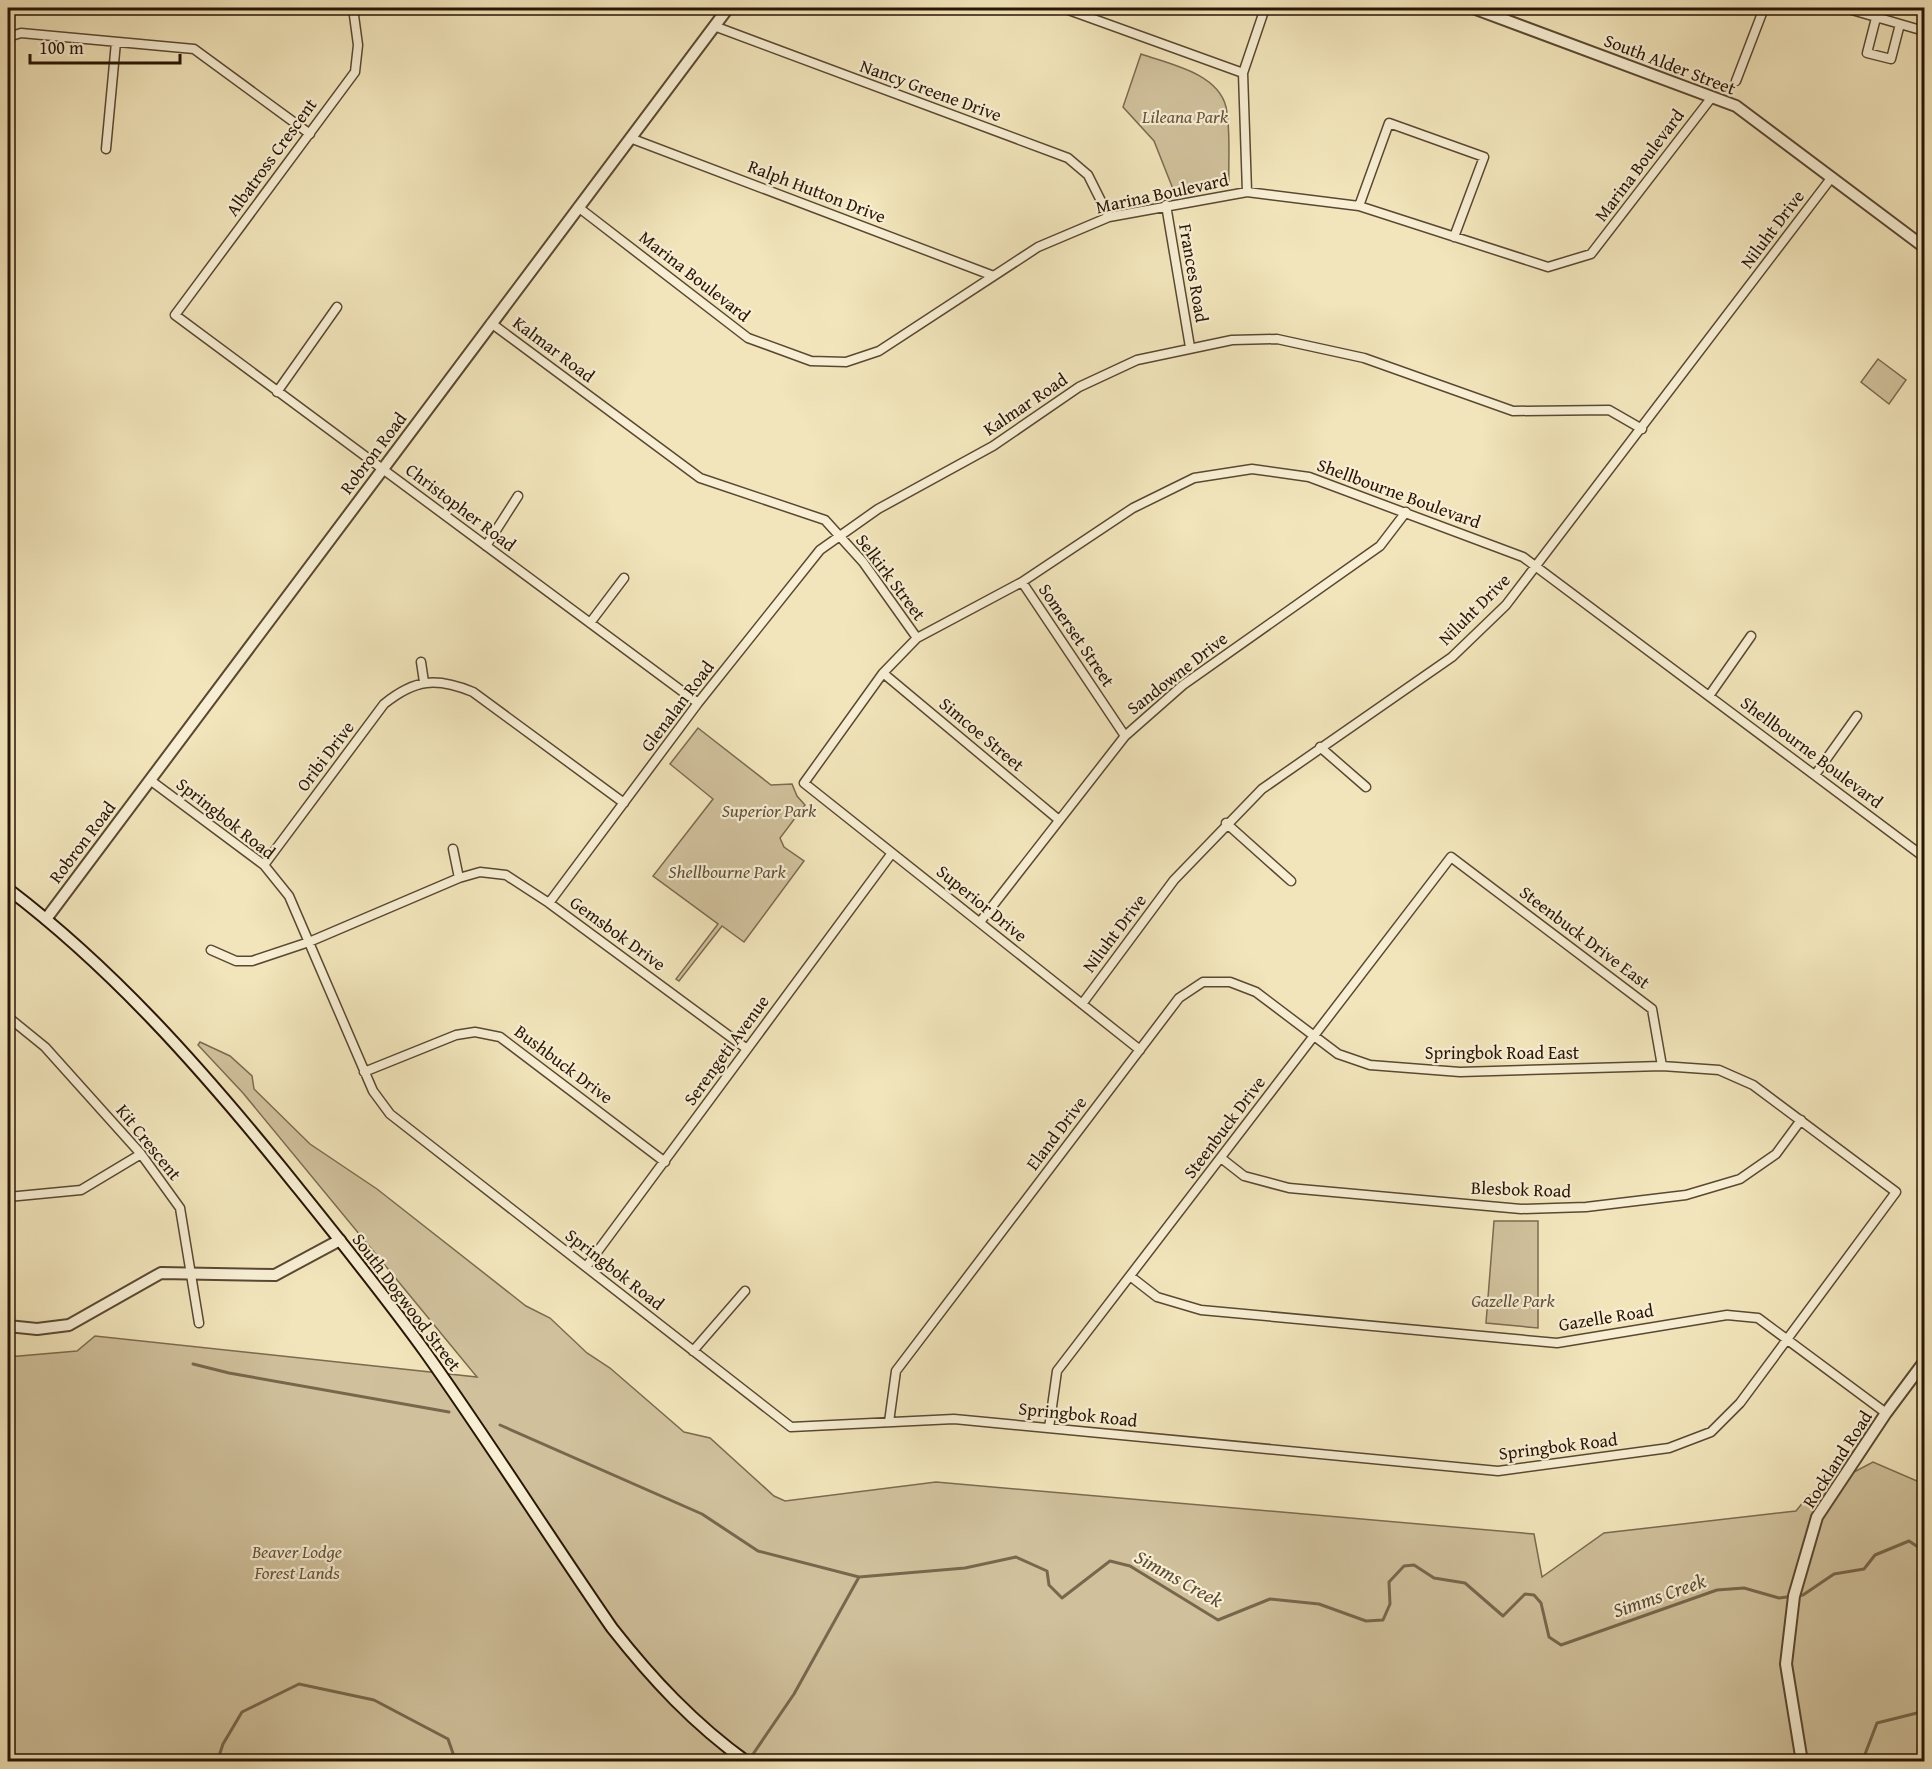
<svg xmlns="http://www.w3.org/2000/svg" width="1932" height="1769" font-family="'Gentium Book Plus',serif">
<rect width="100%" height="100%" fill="#f2e5bb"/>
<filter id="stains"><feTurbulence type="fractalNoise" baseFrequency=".00333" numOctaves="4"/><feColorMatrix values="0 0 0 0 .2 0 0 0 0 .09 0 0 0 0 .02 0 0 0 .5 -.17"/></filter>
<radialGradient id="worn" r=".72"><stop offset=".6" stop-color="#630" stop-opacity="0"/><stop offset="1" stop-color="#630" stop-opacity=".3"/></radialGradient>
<!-- green -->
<path fill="#d0c19c" stroke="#7c6a50" stroke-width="1.5" d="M 1141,54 C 1169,64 1218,73 1226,107 C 1231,131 1228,159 1229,183 L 1173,189 L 1154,141 L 1123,107 Z
M 1878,359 L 1906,380 L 1889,404 L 1861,382 Z
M 698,728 L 771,785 L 792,784 L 797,796 L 805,805 L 780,838 L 784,847 L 804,861 L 744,942 L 722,926 L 679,981 L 676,979 L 718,924 L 653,876 L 713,799 L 670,764 Z
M 200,1042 L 230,1056 L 252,1076 L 254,1089 L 310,1144 L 377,1189 L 526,1306 L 550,1318 L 587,1353 L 610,1368 L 684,1432 L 710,1438 L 774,1496 L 785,1501 L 936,1482 L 1534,1534 L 1542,1577 L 1604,1533 L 1796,1511 L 1808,1496 L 1873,1462 L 1924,1484 L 1924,1761 L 8,1762 L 8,1357 L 77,1351 L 95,1336 L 477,1377 L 243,1093 L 198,1045 Z
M 1494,1221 L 1538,1221 L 1538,1328 L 1486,1323 Z"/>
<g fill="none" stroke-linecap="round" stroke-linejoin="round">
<!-- stream -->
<path stroke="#78674d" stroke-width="3" d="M 193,1364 L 229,1373 L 449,1412
M 500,1425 L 702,1514 L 758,1551 L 859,1577 L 965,1568 L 1016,1557 L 1047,1571 L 1049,1585 L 1062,1598 L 1110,1561 L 1130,1566 L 1218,1620 L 1270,1599 L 1319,1604 L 1366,1621 L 1383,1620 L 1390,1604 L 1389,1582 L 1404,1566 L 1414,1565 L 1434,1578 L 1465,1583 L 1503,1616 L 1525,1594 L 1534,1595 L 1541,1603 L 1549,1637 L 1561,1645 L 1717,1590 L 1744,1588 L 1779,1598 L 1803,1595 L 1834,1574 L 1864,1569 L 1875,1555 L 1909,1541 L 1924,1551
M 749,1760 L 794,1694 L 859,1577
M 217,1762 L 223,1744 L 242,1712 L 299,1684 L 374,1700 L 448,1739 L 456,1762
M 1862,1762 L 1877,1723 L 1917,1713 L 1924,1707"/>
<defs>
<path id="minor" d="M 353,8 L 358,45 L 355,72 L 175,315 L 698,703
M 1063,8 L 1243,73
M 1845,8 L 1924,31
M 1876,18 L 1867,53 L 1891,59 L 1900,24
M 714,26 L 1068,158 L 1088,175 L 1109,217
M 8,37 L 21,33 L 194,49 L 310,134
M 1736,81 L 1764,8
M 630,138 L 991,275
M 106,149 L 116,42
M 1247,192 L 1243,73 L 1265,8
M 1166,205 L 1190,347
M 1359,206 L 1389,123 L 1484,157 L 1454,237
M 578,207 L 748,338 L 811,361 L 846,362 L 879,351 L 1038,247 L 1109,217 L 1247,192 L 1359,206 L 1548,267 L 1591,254 L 1712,97
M 491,323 L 700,478 L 825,520 L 863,562 L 917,638
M 277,392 L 337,307
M 486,546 L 518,496
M 1022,582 L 1125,736
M 590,623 L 624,578
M 421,662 L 424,682
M 883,673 L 1059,820
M 1709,696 L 1751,636
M 1320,747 L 1366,787
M 1815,775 L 1857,716
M 150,780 L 264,865 L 289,896 L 373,1091 L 390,1114 L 791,1427 L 954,1419 L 1498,1471 L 1669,1448 L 1711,1432 L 1740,1403 L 1896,1192 L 1753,1085 L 1719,1070 L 1662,1066 L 1460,1072 L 1370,1065 L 1338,1054 L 1256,992 L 1230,982 L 1203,982 L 1179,998 L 896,1371 L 889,1422
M 1226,823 L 1291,881
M 453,849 L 459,878
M 264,865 L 384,704 C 415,679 436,677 473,692 L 624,803
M 549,903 L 698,703 L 820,550 L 878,509 L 993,446 L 1079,387 L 1137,360 L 1232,340 L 1277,339 L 1364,358 L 1513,411 L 1609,410 L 1642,429
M 980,922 L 1125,736 L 1183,685 L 1380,546 L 1406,512
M 211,950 L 236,961 L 252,961 L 309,942 L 459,878 L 480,872 L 506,875 L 549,903 L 747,1049
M 1082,1004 L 1174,880 L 1262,789 L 1452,657 L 1506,605 L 1832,177
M 8,1017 L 45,1047 L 141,1154 L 180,1208 L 199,1323
M 1140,1050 L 804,783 L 883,673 L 917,638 L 1022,582 L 1133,508 L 1194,478 L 1252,469 L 1309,477 L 1523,557 L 1924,857
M 364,1072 L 456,1035 L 475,1032 L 500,1037 L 665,1162
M 1221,1158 L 1244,1176 L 1289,1188 L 1521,1209 L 1586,1207 L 1686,1195 L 1740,1179 L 1776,1154 L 1801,1120
M 8,1197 L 81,1190 L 141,1154
M 586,1267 L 892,853
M 1130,1276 L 1157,1297 L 1201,1310 L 1557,1343 L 1727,1315 L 1758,1318 L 1886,1413
M 693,1351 L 745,1291
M 1049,1428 L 1057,1371 L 1451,857 L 1652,1009 L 1662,1066"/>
<path id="tertiary" d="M 1473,8 L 1736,106 L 1924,247
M 46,919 L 728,8
M 8,1326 L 37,1329 L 69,1325 L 161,1273 L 275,1275 L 340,1240
M 1802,1762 L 1786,1664 L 1794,1596 L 1817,1517 L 1886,1413 L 1924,1362"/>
<path id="secondary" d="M 8,889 C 112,968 198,1065 281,1167 C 330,1228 380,1289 426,1353 C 490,1443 549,1537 612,1628 C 652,1679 694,1724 747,1762"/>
</defs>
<!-- minor casing -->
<use href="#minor" stroke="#5a4832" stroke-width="11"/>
<!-- tertiary casing -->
<use href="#tertiary" stroke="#5a4832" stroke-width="14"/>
<!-- secondary casing -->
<use href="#secondary" stroke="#281405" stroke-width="14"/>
<!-- minor -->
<use href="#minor" stroke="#f7eed3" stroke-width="8"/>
<!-- tertiary -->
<use href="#tertiary" stroke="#f7eed3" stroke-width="10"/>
<!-- secondary -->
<use href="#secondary" stroke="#f7eed3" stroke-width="10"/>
</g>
<g text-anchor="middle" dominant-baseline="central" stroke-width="4.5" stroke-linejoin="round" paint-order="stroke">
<!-- street labels -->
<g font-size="18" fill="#281405" stroke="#f7eed3">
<text transform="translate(1670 64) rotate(21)">South Alder Street</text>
<text transform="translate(931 90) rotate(20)">Nancy Greene Drive</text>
<text transform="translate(271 157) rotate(-54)">Albatross Crescent</text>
<text transform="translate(1639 165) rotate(-53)">Marina Boulevard</text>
<text transform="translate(817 191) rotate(21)">Ralph Hutton Drive</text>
<text transform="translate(1162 193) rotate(-12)">Marina Boulevard</text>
<text transform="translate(1772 229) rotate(-53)">Niluht Drive</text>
<text transform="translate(1194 273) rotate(80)">Frances Road</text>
<text transform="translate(695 276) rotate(38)">Marina Boulevard</text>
<text transform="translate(554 349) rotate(37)">Kalmar Road</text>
<text transform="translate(1025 404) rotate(-34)">Kalmar Road</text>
<text transform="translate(373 453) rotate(-53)">Robron Road</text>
<text transform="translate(1399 493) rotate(20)">Shellbourne Boulevard</text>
<text transform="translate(461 507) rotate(37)">Christopher Road</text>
<text transform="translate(891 577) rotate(53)">Selkirk Street</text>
<text transform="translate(1474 609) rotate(-45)">Niluht Drive</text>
<text transform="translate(1077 635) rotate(56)">Somerset Street</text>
<text transform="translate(1177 673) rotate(-38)">Sandowne Drive</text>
<text transform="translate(677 706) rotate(-53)">Glenalan Road</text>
<text transform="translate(982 734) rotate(40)">Simcoe Street</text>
<text transform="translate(1812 752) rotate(37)">Shellbourne Boulevard</text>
<text transform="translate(325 756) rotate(-53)">Oribi Drive</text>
<text transform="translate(226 818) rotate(38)">Springbok Road</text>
<text transform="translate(82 842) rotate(-53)">Robron Road</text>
<text transform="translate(982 903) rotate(39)">Superior Drive</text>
<text transform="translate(618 933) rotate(36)">Gemsbok Drive</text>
<text transform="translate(1114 933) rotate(-53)">Niluht Drive</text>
<text transform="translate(1585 937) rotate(37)">Steenbuck Drive East</text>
<text transform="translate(726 1050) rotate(-54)">Serengeti Avenue</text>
<text x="1502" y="1052">Springbok Road East</text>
<text transform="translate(564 1064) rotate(37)">Bushbuck Drive</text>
<text transform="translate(1224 1127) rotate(-53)">Steenbuck Drive</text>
<text transform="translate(1056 1133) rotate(-53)">Eland Drive</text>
<text transform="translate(149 1142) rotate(51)">Kit Crescent</text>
<text transform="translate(1521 1189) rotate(2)">Blesbok Road</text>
<text transform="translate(615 1269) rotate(38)">Springbok Road</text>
<text transform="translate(407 1302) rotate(53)">South Dogwood Street</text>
<text transform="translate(1606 1317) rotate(-9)">Gazelle Road</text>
<text transform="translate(1078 1414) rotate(6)">Springbok Road</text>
<text transform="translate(1558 1446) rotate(-7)">Springbok Road</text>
<text transform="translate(1837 1459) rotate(-57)">Rockland Road</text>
</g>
<!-- park labels -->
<g font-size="18" font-style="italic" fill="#63513a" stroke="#f7eed3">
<text x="1185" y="116">Lileana Park</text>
<text x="769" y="810">Superior Park</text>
<text x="727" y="871">Shellbourne Park</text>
<text x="1513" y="1300">Gazelle Park</text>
<text x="297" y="1551">Beaver Lodge<tspan x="297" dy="21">Forest Lands</tspan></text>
</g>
<!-- water labels -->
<g font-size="20" font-style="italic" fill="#5d4b35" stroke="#f7eed3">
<text transform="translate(1179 1578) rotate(29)">Simms Creek</text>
<text transform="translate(1659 1595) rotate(-19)">Simms Creek</text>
</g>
</g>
<!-- margin -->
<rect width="1932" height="1769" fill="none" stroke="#f2e5bb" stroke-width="30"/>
<rect x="9" y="9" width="1914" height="1751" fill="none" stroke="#281405" stroke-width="3"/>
<rect x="15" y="15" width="1902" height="1739" fill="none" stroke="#281405" stroke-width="1.5"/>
<!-- scale -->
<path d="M30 54v9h150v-9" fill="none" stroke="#281405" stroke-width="3"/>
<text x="39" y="54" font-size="18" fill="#281405" stroke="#f7eed3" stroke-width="4.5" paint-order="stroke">100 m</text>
<rect width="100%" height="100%" filter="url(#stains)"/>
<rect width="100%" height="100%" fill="url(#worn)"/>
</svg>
